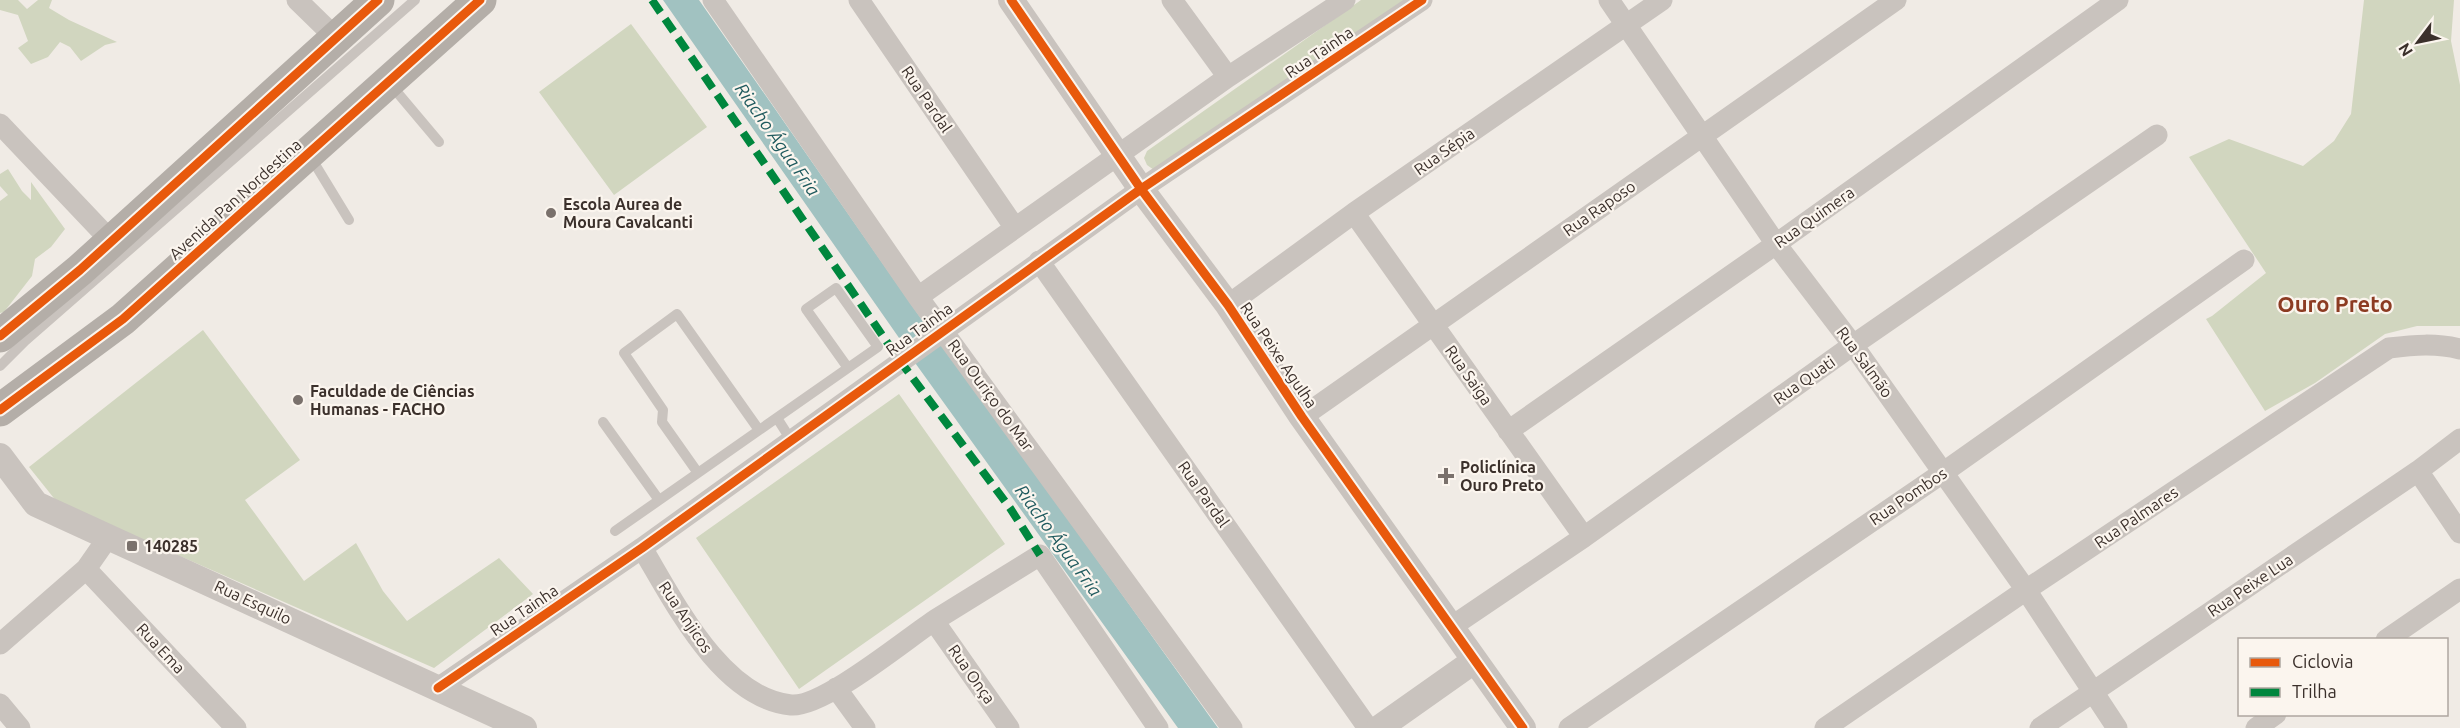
<svg xmlns="http://www.w3.org/2000/svg" width="2460" height="728" font-family="Ubuntu,sans-serif">
<rect width="100%" height="100%" fill="#f0ebe5"/>
<!-- green -->
<path fill="#d1d6bf" d="M 0,0 L 18,0 L 27,9 L 38,0 L 52,0 L 49,8 L 69,20 L 117,42 L 105,45 L 81,61 L 70,47 L 60,42 L 48,57 L 31,64 L 18,48 L 28,41 L 18,15 L 0,10 Z
M 1361,0 L 1418,0 L 1154,170 L 1147,165 L 1144,158 L 1147,151 Z
M 2364,0 L 2454,0 L 2451,41 L 2460,85 L 2460,326 L 2417,326 L 2385,334 L 2315,383 L 2265,411 L 2206,319 L 2212,316 L 2266,273 L 2189,157 L 2229,139 L 2303,166 L 2334,141 L 2351,114 Z
M 631,24 L 707,127 L 614,195 L 539,92 Z
M 8,169 L 22,191 L 31,200 L 31,182 L 65,229 L 51,247 L 35,259 L 32,276 L 4,312 L 0,313 L 0,201 L 8,195 L 0,186 L 0,174 Z
M 203,330 L 300,460 L 245,500 L 304,581 L 356,543 L 383,591 L 407,621 L 499,558 L 533,594 L 434,668 L 57,502 L 29,467 Z
M 899,394 L 1005,544 L 799,689 L 696,538 Z"/>
<!-- water -->
<path fill="#a1c2c1" d="M 663,0 L 699,0 L 927,327 L 904,345 Z
M 940,341 L 1218,728 L 1178,728 L 913,360 Z"/>
<g fill="none" stroke-linecap="round" stroke-linejoin="round">
<!-- service -->
<path stroke="#c9c3be" stroke-width="10" d="M 391,85 L 439,142
M 310,156 L 349,220
M 0,366 L 25,341 L 415,0
M 777,418 L 791,440
M 603,422 L 659,500
M 698,473 L 662,422 L 663,410 L 624,353 L 677,314 L 759,430
M 615,531 C 703,470 790,408 878,347 L 836,288 L 806,309 L 848,368"/>
<!-- minor -->
<path stroke="#c9c3be" stroke-width="21" d="M 297,0 L 336,38
M 713,0 L 918,297 L 1232,728
M 859,0 L 1015,228
M 1172,0 L 1228,77
M 1609,0 L 1776,244 L 1853,345 L 2026,590 L 2117,728
M 0,124 L 111,241
M 1354,213 L 1584,537
M 1039,261 L 1368,728
M 918,297 L 1228,77 L 1345,0
M 1228,305 L 1354,213 L 1662,0
M 1302,417 L 1896,0
M 1508,431 L 1776,244 L 2118,0
M 2418,471 L 2460,533
M 642,548 C 674,601 721,698 791,705 C 823,708 906,639 935,620 C 970,598 1005,577 1040,555 L 1158,728
M 86,569 L 236,728
M 934,621 L 1009,728
M 1451,627 L 1584,537 L 1853,345 L 2157,135
M 2386,640 L 2460,589
M 0,644 L 86,569 L 109,536
M 438,688 L 642,548 L 1141,189 L 1422,0
M 836,688 L 865,728
M 0,704 L 20,728
M 1569,728 L 1944,472 L 2244,260
M 1825,728 L 2026,590 L 2389,348 C 2414,345 2436,343 2460,349
M 2040,728 L 2418,471 L 2460,439
M 2256,728 L 2276,714"/>
<!-- tertiary -->
<path stroke="#c9c3be" stroke-width="26" d="M 1011,0 L 1141,189 L 1228,305 L 1302,417 L 1523,728
M 0,456 L 36,504 L 524,728
M 1379,728 L 1474,661"/>
<!-- trunk -->
<path stroke="#b4aea8" stroke-width="33" d="M 0,336 L 80,270 L 378,0
M 0,410 L 123,319 L 480,0"/>
<!-- quiet -->
<path stroke="#00873e" stroke-width="8" stroke-dasharray="15 8" stroke-linecap="butt" d="M 652,0 L 900,361 L 1010,508 L 1040,555"/>
<defs>
<path id="cycleway" d="M 1011,0 L 1141,189 L 1228,305 L 1302,417 L 1523,728
M 0,336 L 80,270 L 378,0
M 0,410 L 123,319 L 480,0
M 438,688 L 642,548 L 1141,189 L 1422,0"/>
</defs>
<!-- cycleway casing -->
<use href="#cycleway" stroke="#fbf5ee" stroke-width="13"/>
<!-- cycleway -->
<use href="#cycleway" stroke="#e8590c" stroke-width="9"/>
</g>
<!-- markers -->
<g fill="#7a716c" stroke="#fbf5ee" stroke-width="2">
<circle cx="551" cy="213" r="6"/>
<circle cx="298" cy="400" r="6"/>
<path d="M1443 467h6v6h6v6h-6v6h-6v-6h-6v-6h6z"/>
<rect x="126" y="540" width="12" height="12" rx="3"/>
</g>
<g text-anchor="middle" dominant-baseline="central" stroke-width="4.5" stroke-linejoin="round" paint-order="stroke">
<!-- street labels -->
<g font-size="16" fill="#3b302b" stroke="#fbf5ee">
<text transform="translate(1319 52) rotate(-34)">Rua Tainha</text>
<text transform="translate(927 99) rotate(56)">Rua Pardal</text>
<text transform="translate(1444 151) rotate(-35)">Rua Sépia</text>
<text transform="translate(235 199) rotate(-42)">Avenida Pan Nordestina</text>
<text transform="translate(1599 208) rotate(-35)">Rua Raposo</text>
<text transform="translate(1814 217) rotate(-35)">Rua Quimera</text>
<text transform="translate(919 329) rotate(-36)">Rua Tainha</text>
<text transform="translate(1279 355) rotate(56)">Rua Peixe Agulha</text>
<text transform="translate(1865 362) rotate(54)">Rua Salmão</text>
<text transform="translate(1469 375) rotate(55)">Rua Saiga</text>
<text transform="translate(1804 380) rotate(-35)">Rua Quati</text>
<text transform="translate(991 395) rotate(54)">Rua Ouriço do Mar</text>
<text transform="translate(1204 494) rotate(55)">Rua Pardal</text>
<text transform="translate(1908 496) rotate(-34)">Rua Pombos</text>
<text transform="translate(2136 517) rotate(-34)">Rua Palmares</text>
<text transform="translate(2250 585) rotate(-34)">Rua Peixe Lua</text>
<text transform="translate(253 602) rotate(25)">Rua Esquilo</text>
<text transform="translate(524 610) rotate(-34)">Rua Tainha</text>
<text transform="translate(686 617) rotate(56)">Rua Anjicos</text>
<text transform="translate(161 648) rotate(47)">Rua Ema</text>
<text transform="translate(972 674) rotate(55)">Rua Onça</text>
</g>
<!-- poi labels -->
<g font-size="16" font-weight="bold" fill="#3b302b" stroke="#fbf5ee" text-anchor="start">
<text x="563" y="204">Escola Aurea de<tspan x="563" dy="18">Moura Cavalcanti</tspan></text>
<text x="310" y="391">Faculdade de Ciências<tspan x="310" dy="18">Humanas - FACHO</tspan></text>
<text x="1460" y="467">Policlínica<tspan x="1460" dy="18">Ouro Preto</tspan></text>
<text x="144" y="546">140285</text>
</g>
<!-- water labels -->
<g font-size="18" font-style="italic" fill="#1f5a5e" stroke="#fbf5ee">
<text transform="translate(778 139) rotate(55)">Riacho Água Fria</text>
<text transform="translate(1059 540) rotate(54)">Riacho Água Fria</text>
</g>
<!-- district labels -->
<g font-size="22" font-weight="bold" fill="#8c3b22" stroke="#fbf5ee">
<text x="2335" y="303">Ouro Preto</text>
</g>
</g>
<!-- legend -->
<rect x="2238" y="638" width="210" height="78" fill="#fbf5ee" stroke="#aea6a0" stroke-width="1.5"/>
<rect x="2250" y="658" width="30" height="9" fill="#e8590c" stroke="#aea6a0" stroke-width="1.5"/>
<text x="2292" y="668" font-size="18" fill="#3b302b">Ciclovia</text>
<rect x="2250" y="688" width="30" height="9" fill="#00873e" stroke="#aea6a0" stroke-width="1.5"/>
<text x="2292" y="698" font-size="18" fill="#3b302b">Trilha</text>
<!-- north arrow -->
<g transform="translate(2418 42) rotate(238)" stroke="#fbf5ee" stroke-width="4.5" paint-order="stroke">
<path d="M0-4.5L10 22L0 15L-10 22Z" fill="#3b302b"/>
<text y="-9" font-size="16" font-weight="bold" text-anchor="middle" fill="#3b302b">N</text>
</g>
</svg>
